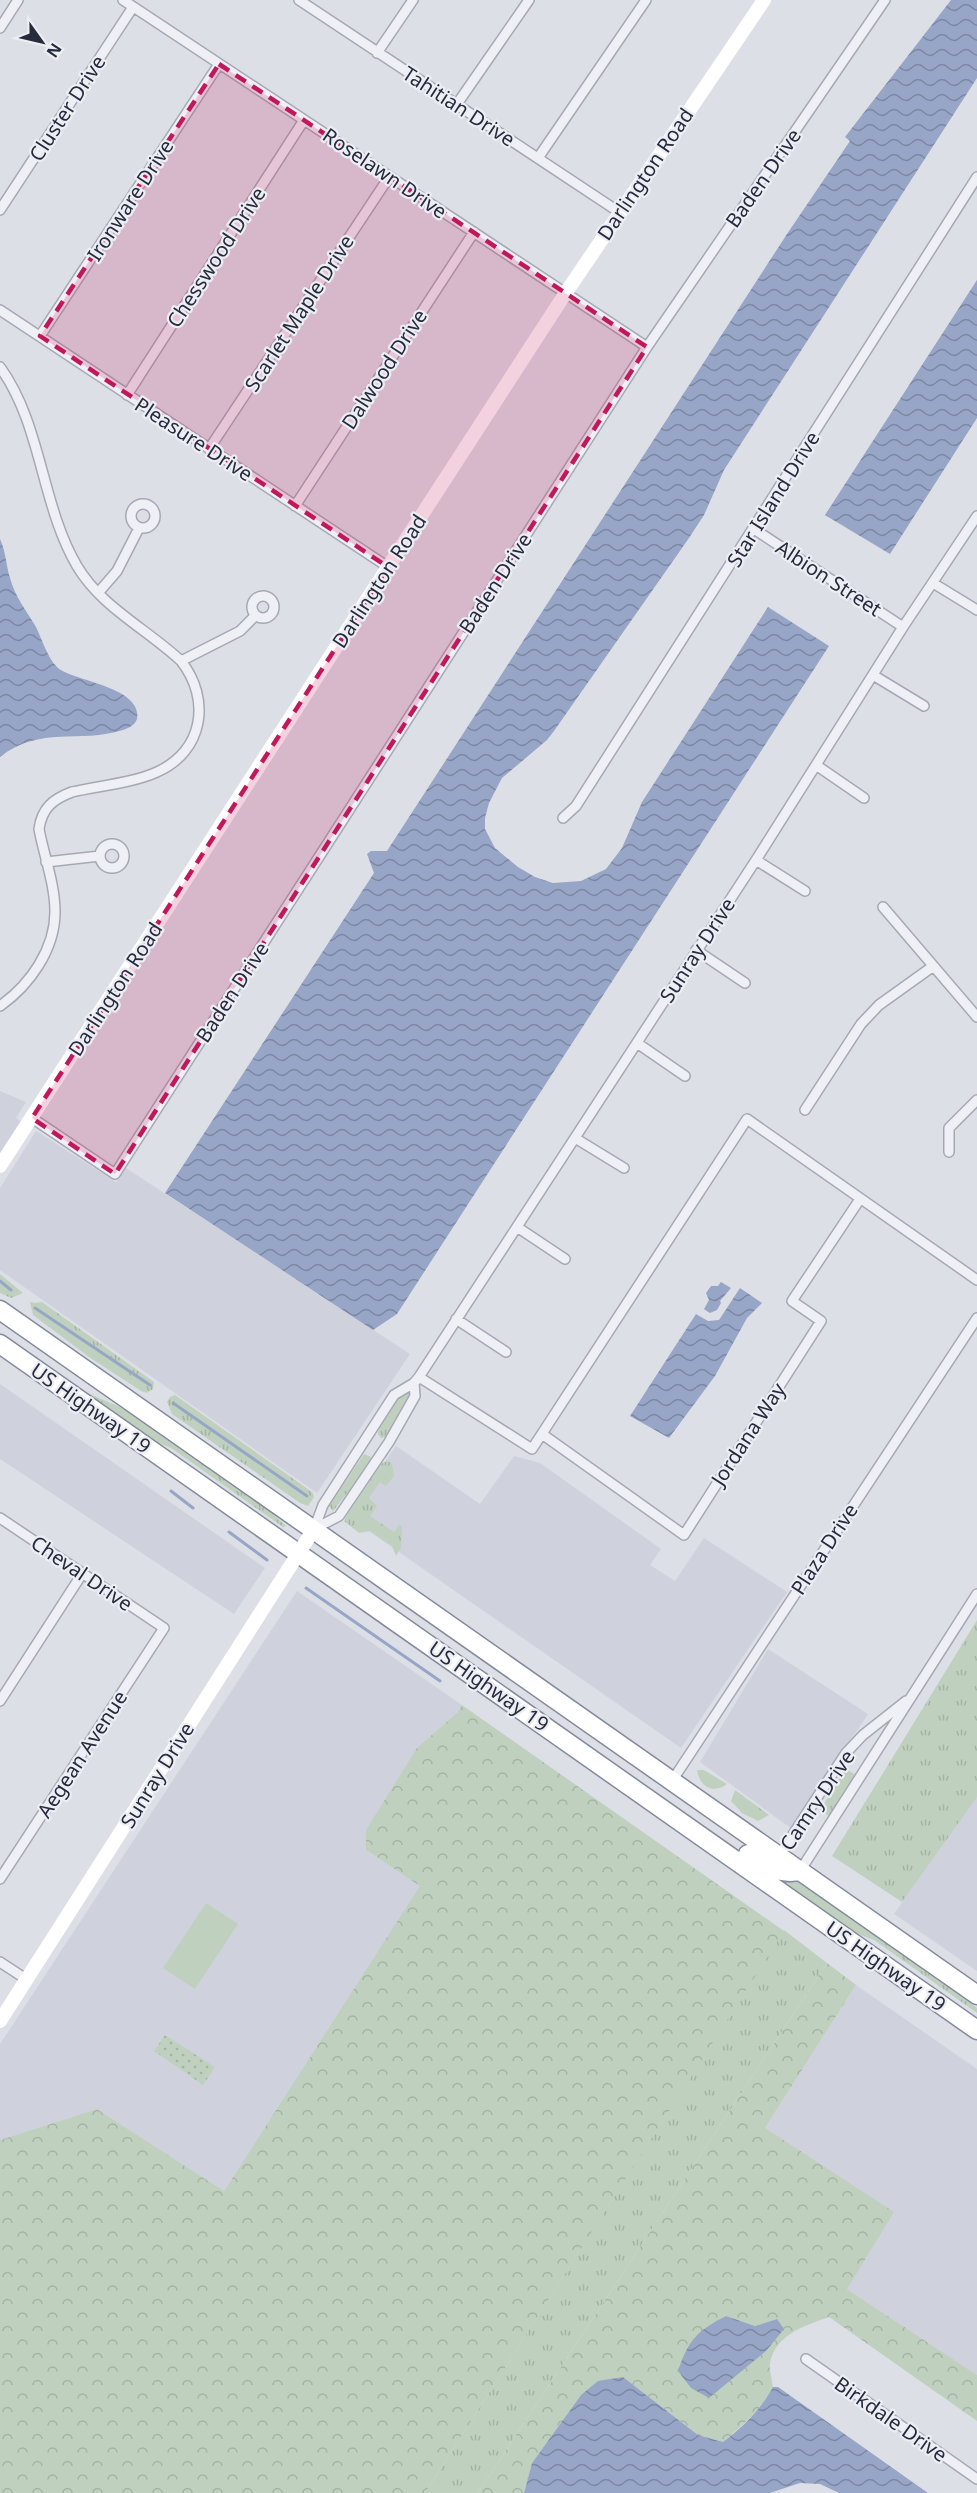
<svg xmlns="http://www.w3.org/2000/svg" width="977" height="2493" font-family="'Noto Sans',sans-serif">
<defs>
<pattern id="grass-tufts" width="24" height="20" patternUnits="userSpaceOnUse" patternTransform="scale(1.5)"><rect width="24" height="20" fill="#bfd1be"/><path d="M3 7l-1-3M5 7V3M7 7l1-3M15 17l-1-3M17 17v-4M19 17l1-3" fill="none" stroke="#a4b4a4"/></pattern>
<pattern id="forest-crowns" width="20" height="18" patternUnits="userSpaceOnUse" patternTransform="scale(1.5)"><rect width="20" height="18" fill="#bfd1be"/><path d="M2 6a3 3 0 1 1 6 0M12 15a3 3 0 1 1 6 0" fill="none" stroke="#a4b4a4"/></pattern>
<pattern id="park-dots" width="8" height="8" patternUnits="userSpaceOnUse" patternTransform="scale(1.5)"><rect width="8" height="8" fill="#bfd1be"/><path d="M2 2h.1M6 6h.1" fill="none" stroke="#a4b4a4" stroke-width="1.8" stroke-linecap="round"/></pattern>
<pattern id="water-waves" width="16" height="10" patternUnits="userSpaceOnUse" patternTransform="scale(1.5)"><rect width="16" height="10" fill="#97a6c7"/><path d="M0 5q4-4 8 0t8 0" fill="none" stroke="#7b87a3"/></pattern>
</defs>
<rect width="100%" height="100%" fill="#dddfe7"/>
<!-- built -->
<path fill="#cfd1dc" d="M 0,1091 L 26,1102 L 16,1118 L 22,1122 L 0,1156 Z
M 36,1131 L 116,1182 L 126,1168 L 410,1354 L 317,1493 L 0,1270 L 0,1188 Z
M 0,1384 L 265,1568 L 234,1614 L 0,1459 Z
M 396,1446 L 480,1504 L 514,1456 L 540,1463 L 661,1549 L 650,1565 L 675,1581 L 704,1538 L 787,1592 L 681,1748 L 347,1516 Z
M 297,1591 L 462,1705 L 367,1851 L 421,1886 L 224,2191 L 97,2109 L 0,2140 L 0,2044 Z
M 768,1649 L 868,1714 L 792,1829 L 700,1762 Z
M 977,1793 L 977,1971 L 894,1914 Z
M 856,1985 L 977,2069 L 977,2375 L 847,2289 L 765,2128 Z"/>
<!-- grass -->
<path fill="url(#grass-tufts)" d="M 0,1274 L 23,1293 L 11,1298 L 0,1293 Z
M 30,1302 L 35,1303 L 42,1302 L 154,1382 L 153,1389 L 147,1393 L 141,1391 L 89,1357 L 33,1315 Z
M 83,1391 L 122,1408 L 272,1513 L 286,1526 L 283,1527 L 171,1448 L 147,1438 Z
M 408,1391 L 412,1395 L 387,1437 L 381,1438 L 378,1434 C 379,1421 396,1396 408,1391 Z
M 175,1395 L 312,1492 L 314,1497 L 308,1506 L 300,1503 L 172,1414 L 167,1402 L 170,1397 Z
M 364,1454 L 371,1457 L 370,1464 L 333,1511 L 329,1506 Z
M 388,1461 L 392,1464 L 394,1476 L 386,1486 L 380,1482 L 369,1498 L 377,1506 L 370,1516 L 394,1532 L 399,1525 L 402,1526 L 401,1547 L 396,1556 L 392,1546 L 370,1531 L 359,1533 L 344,1521 L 347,1515 L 382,1463 Z
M 977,1620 L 977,1797 L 902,1902 L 832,1856 Z
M 846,1769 L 856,1775 L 829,1816 L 820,1810 Z
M 697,1770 L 704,1770 L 727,1784 C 713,1795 699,1786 697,1770 Z
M 735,1790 L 769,1815 L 758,1821 L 742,1813 L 731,1801 Z
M 774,1877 L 793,1878 L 977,2008 L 977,2013 L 874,1940 L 853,1932 Z
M 784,1930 L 827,1963 L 478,2493 L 425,2493 Z"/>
<!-- forest -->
<path fill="url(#forest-crowns)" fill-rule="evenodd" d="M 462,1705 L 784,1931 L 425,2493 L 0,2493 L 0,2140 L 97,2109 L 224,2191 L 420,1886 L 366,1850 L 366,1830 L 417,1748 L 457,1713 Z
M 827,1963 L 856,1985 L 765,2128 L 894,2212 L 847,2289 L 977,2375 L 977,2421 L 829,2317 C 805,2326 776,2334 770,2363 C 769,2370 772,2380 773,2387 C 760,2410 743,2425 723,2442 L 698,2435 L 623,2377 L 581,2395 L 532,2463 L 524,2493 L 478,2493 ZM 726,2316 L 755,2326 L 777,2319 L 691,2388 Z"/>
<!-- park -->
<path fill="url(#park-dots)" d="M 165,2035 L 215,2067 L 203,2085 L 154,2051 Z"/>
<!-- pitch -->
<path fill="#bfd1be" d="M 206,1903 L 238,1924 L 195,1989 L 163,1968 Z"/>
<!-- water -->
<path fill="url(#water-waves)" d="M 951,0 L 977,0 L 977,78 L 724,470 L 704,515 L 689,538 L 554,731 L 547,740 L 502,778 L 489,803 L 485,818 L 485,829 L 495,848 L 518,867 L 535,877 L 553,883 L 581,881 L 606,869 L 622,848 L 642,802 L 768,607 L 829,646 L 397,1314 L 373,1330 L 165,1193 L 374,873 L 367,854 L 371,851 L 387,851 L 787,234 L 850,141 L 845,137 Z
M 977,280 L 977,418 L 890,554 L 825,515 Z
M 0,539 C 6,552 6,565 10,578 C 15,597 26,610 36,627 C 42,639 47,657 57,667 C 70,681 143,686 137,719 C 135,725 129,728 123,730 C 79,744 41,725 0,757 Z
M 721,1282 L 731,1288 L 720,1301 L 721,1303 L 717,1310 L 710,1313 L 704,1309 L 709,1300 L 706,1293 L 711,1286 L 718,1286 Z
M 740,1288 L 762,1303 L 747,1318 L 715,1376 L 669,1438 L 630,1416 L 696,1314 L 708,1321 L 719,1320 Z
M 726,2316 L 755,2326 L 777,2319 L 784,2329 L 766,2351 L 709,2398 L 691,2388 L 678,2371 C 689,2339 697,2331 726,2316 Z
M 623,2377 L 698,2435 L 723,2442 C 744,2426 760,2410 773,2387 L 778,2387 L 928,2493 L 839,2493 L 820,2484 L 800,2483 L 770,2493 L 524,2493 L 532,2463 L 581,2395 L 598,2381 Z"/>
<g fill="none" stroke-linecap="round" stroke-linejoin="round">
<!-- stream -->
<path stroke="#97a6c7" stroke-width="3" d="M 0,1281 L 11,1290
M 35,1308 L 150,1385
M 173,1403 L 307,1496
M 171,1491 L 193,1508
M 229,1532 L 267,1560
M 306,1588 L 440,1681"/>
<defs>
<path id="street" d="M 123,0 L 647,347
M 299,0 L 619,212
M 0,28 L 18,0
M 377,53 L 413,0
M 457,104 L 529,0
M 538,158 L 646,0
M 0,210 L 133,7
M 0,310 L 388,567
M 40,336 L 219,64
M 0,367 C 42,425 41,505 77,566 C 101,607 147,629 181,661 C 211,699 204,751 157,772 C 133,783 98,786 72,792 C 53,799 42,808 39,829 C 44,856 55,884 55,912 C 55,949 30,985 0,1006
M 127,395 L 304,120
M 209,449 L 389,177
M131 516a12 12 0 1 1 24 0a12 12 0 1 1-24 0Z
M 295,506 L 474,232
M 754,529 L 903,627
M 933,583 L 977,610
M 98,593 L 117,571 L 139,528
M252 607a11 11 0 1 1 22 0a11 11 0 1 1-22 0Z
M 181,661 L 240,631 L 255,616
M 873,675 L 924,706
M 816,765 L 864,798
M 563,818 L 576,806 L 977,177
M100 856a12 12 0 1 1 24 0a12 12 0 1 1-24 0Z
M 756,860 L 805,891
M 46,862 L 100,856
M 883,907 L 977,1017
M 696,950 L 745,983
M 637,1043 L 685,1076
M 805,1110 L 861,1024 L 879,1005 L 932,967
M 32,1118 L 115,1174 L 647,347 L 885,0
M 575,1138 L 624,1168
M 949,1152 L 949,1128 L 977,1100
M 517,1227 L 565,1259
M 456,1319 L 506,1352
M 419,1377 L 532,1449 L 747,1119 L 977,1280
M 542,1434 L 684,1535 L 821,1321 L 792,1301 L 860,1199
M 0,1518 L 164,1628 L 0,1879
M 314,1529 L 323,1505 L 394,1395 L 414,1383 L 419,1377 L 756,860 L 903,627 L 977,516
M 314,1529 L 339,1516 L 389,1442 L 415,1396 L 414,1383
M 0,1701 L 82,1574
M 672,1781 L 977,1318
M 779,1856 L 846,1753 L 863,1735 L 906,1701
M 800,1871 L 977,1594
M 0,1962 L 26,1979
M 806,2359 L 977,2479"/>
<path id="highway" d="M 0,1310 L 977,1995
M 0,1344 L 977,2030
M 748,1854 C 765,1866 779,1875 800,1871"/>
</defs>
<!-- street casing -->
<use href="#street" stroke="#a6a9b4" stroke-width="12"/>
<!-- highway casing -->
<use href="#highway" stroke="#848a9d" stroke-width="21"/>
<!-- street -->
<use href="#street" stroke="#eff0f5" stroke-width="9"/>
<!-- secondary -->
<path stroke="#fff" stroke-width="14" d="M 0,1166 L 565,294 L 764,0
M 0,2021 L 314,1529"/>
<!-- highway -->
<use href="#highway" stroke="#fff" stroke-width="18"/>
</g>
<!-- marked area -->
<path fill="#c2185b" fill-opacity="0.2" stroke="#c2185b" stroke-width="4.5" stroke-dasharray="12 8" stroke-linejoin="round" d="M 219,64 L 647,347 L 115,1174 L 32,1118 L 388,567 L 40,336 Z"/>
<g text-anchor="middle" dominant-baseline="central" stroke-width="4.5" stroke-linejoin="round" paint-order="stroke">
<!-- street labels -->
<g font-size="20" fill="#262b3d" stroke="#eceef4">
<text transform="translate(459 106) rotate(33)">Tahitian Drive</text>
<text transform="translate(67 108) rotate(-57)">Cluster Drive</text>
<text transform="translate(385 173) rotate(34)">Roselawn Drive</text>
<text transform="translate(645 174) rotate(-56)">Darlington Road</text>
<text transform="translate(763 178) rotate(-55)">Baden Drive</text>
<text transform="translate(130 200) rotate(-57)">Ironware Drive</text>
<text transform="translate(216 257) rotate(-57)">Chesswood Drive</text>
<text transform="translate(299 313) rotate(-57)">Scarlet Maple Drive</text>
<text transform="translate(384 369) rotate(-57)">Dalwood Drive</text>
<text transform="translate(194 439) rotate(33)">Pleasure Drive</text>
<text transform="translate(773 499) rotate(-58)">Star Island Drive</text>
<text transform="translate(829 578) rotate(33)">Albion Street</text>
<text transform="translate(379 581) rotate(-57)">Darlington Road</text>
<text transform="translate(495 583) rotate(-57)">Baden Drive</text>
<text transform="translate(697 950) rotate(-57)">Sunray Drive</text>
<text transform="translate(115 989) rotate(-57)">Darlington Road</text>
<text transform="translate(232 992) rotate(-57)">Baden Drive</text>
<text transform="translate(91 1408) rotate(35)">US Highway 19</text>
<text transform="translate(748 1434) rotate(-57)">Jordana Way</text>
<text transform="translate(824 1549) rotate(-57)">Plaza Drive</text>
<text transform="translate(82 1573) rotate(34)">Cheval Drive</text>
<text transform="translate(489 1686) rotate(35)">US Highway 19</text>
<text transform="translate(82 1754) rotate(-57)">Aegean Avenue</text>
<text transform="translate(157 1775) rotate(-58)">Sunray Drive</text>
<text transform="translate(817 1800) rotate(-56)">Camry Drive</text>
<text transform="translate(886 1966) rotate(35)">US Highway 19</text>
<text transform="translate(891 2419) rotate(35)">Birkdale Drive</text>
</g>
</g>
<!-- north arrow -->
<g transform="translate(42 42) rotate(124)" stroke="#eceef4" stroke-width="4.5" paint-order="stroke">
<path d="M0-4.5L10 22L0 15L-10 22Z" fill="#262b3d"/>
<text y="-9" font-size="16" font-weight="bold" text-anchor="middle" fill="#262b3d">N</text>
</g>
</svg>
